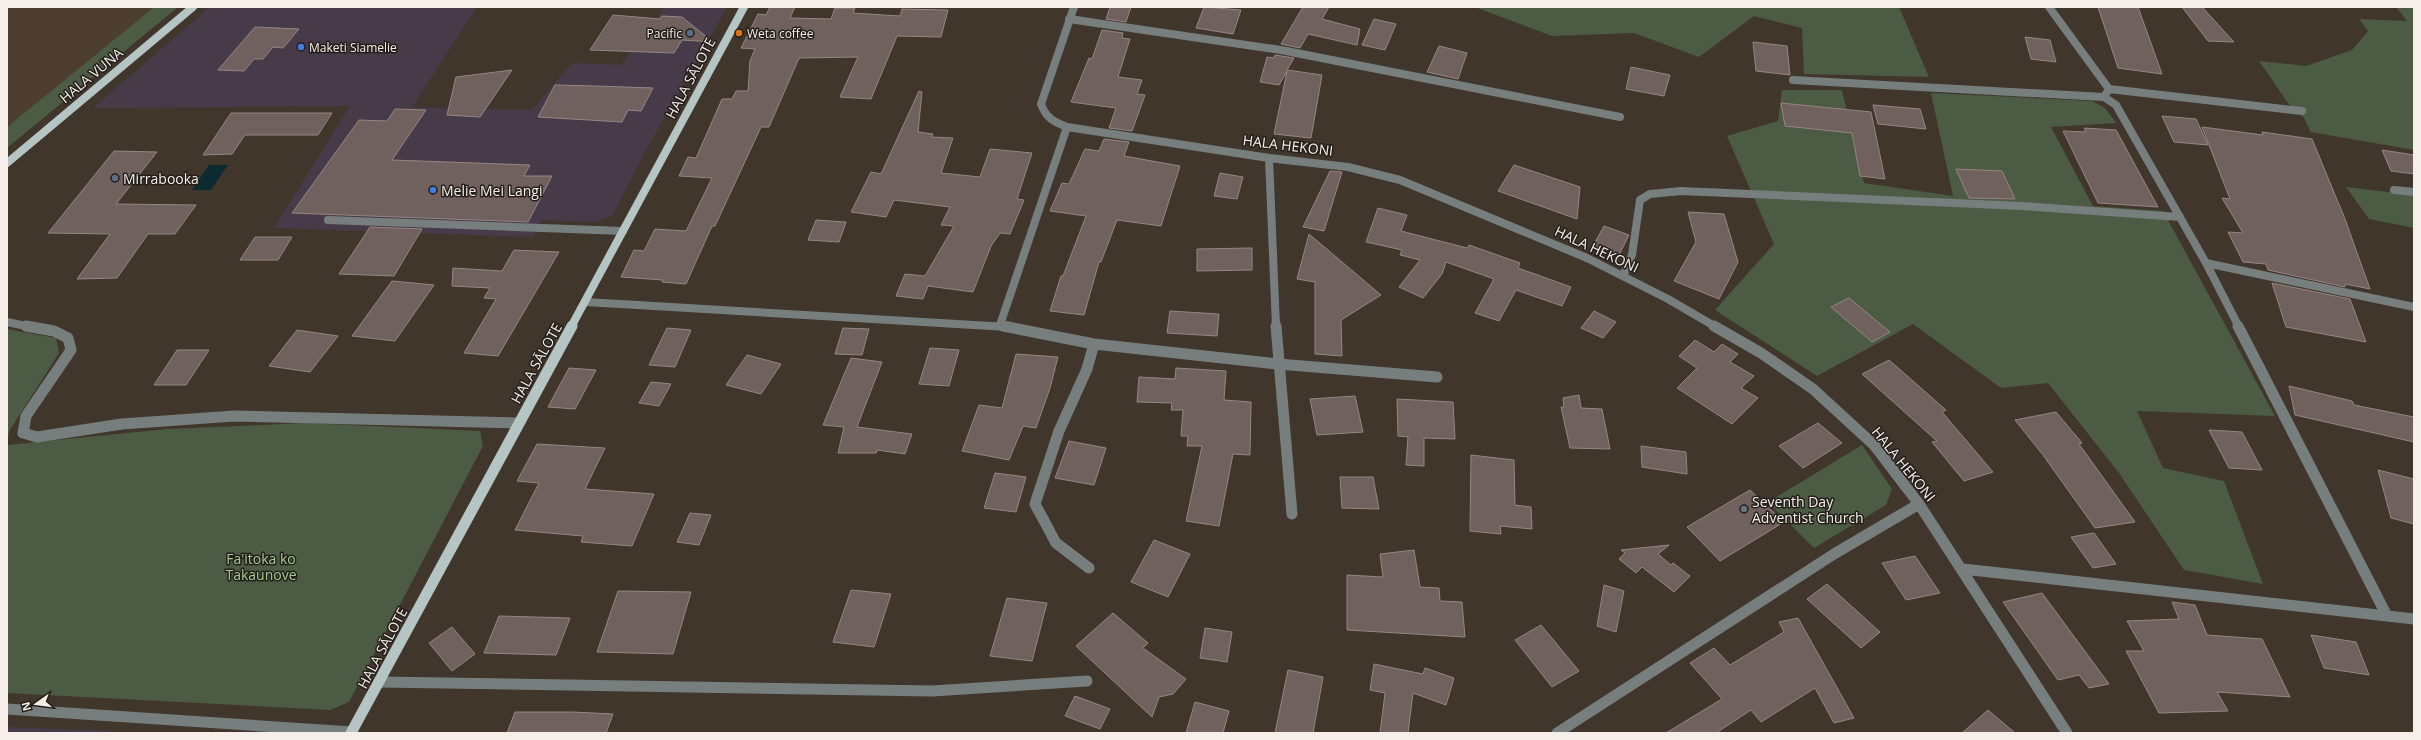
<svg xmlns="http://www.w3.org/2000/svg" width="2421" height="740" font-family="'Open Sans',sans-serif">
<rect width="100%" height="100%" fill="#40362c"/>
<!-- commercial -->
<path fill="#473b4a" d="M 210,7 L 477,7 L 412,107 L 532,110 L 572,63 L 621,65 L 665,7 L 727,7 L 645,152 L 613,215 L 596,222 L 542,220 L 533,237 L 274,228 L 350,106 L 93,108 Z
M 7,727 L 152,733 L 7,733 Z"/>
<!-- built -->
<path fill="#4d3e2f" d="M 7,7 L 154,7 L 7,127 Z"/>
<!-- green -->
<path fill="#4c5b43" d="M 154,7 L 178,7 L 7,148 L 7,127 Z
M 1475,7 L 1899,7 L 1929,77 L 1804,74 L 1802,28 L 1754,16 L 1699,57 L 1634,33 L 1552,36 Z
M 2396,7 L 2414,7 L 2414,150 L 2311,132 L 2304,118 L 2288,103 L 2259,61 L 2306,66 L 2352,50 L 2368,31 L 2359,19 L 2407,21 Z
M 1782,90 L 1842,90 L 1864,183 L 1953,196 L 1931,93 L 2092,101 L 2105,108 L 2116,123 L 2051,127 L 2093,206 L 2163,211 L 2275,416 L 2137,411 L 2163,468 L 2224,481 L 2263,584 L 2184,570 L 2119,473 L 2048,383 L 2001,388 L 1913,324 L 1817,376 L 1715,310 L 1774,244 L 1727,136 L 1778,121 Z
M 2346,187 L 2414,195 L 2414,228 L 2369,219 Z
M 7,329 L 56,338 L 59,353 L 10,430 L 7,440 Z
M 306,423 L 480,431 L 483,446 L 349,702 L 330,710 L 7,693 L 7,445 L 167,429 Z
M 1862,445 L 1892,489 L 1886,505 L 1814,548 L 1768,502 Z"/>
<!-- water -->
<path fill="#0b2b31" d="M 209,165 L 228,165 L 211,190 L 192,190 Z"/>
<!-- building -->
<path fill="#70605e" stroke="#978683" d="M 770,7 L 795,7 L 790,18 L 831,19 L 835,8 L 855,8 L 853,13 L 900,16 L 902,9 L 948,10 L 941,37 L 897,36 L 871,99 L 840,97 L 858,57 L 799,58 L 769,127 L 761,127 L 715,226 L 712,226 L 686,284 L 662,282 L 663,280 L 621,277 L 634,250 L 644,251 L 655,229 L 686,231 L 712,178 L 679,176 L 688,157 L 696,158 L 722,99 L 732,99 L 736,91 L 748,91 L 750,61 L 755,49 L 741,48 L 758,14 L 766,15 Z
M 1110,7 L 1131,7 L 1126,22 L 1106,19 Z
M 1204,7 L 1241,10 L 1233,34 L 1196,28 Z
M 1303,7 L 1329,7 L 1322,19 L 1360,29 L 1357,45 L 1308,34 L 1300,48 L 1281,44 Z
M 2098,7 L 2138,7 L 2162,74 L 2118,68 Z
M 2182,7 L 2202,7 L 2234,42 L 2208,41 Z
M 613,15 L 660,19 L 662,16 L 682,17 L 713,42 L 682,40 L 674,53 L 590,50 Z
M 1374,19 L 1396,24 L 1385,50 L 1362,45 Z
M 255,27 L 299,29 L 283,48 L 273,47 L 263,59 L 254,59 L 244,71 L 218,70 Z
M 1102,30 L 1123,33 L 1122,38 L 1130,39 L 1118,77 L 1142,80 L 1137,94 L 1145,95 L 1132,131 L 1109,128 L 1116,108 L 1071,102 L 1089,58 L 1092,59 Z
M 2025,37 L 2050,40 L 2056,62 L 2031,59 Z
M 1753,42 L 1787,46 L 1790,75 L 1756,71 Z
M 1439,46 L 1467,53 L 1458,79 L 1427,72 Z
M 1275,55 L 1294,58 L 1287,70 L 1322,75 L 1311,138 L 1274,134 L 1287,71 L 1279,85 L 1260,82 L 1267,57 L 1274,58 Z
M 1631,67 L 1670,75 L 1664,96 L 1626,89 Z
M 512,70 L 480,117 L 447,115 L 456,77 Z
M 555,85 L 595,86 L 653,88 L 641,111 L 628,110 L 622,122 L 538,117 Z
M 919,91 L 922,92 L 918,132 L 933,134 L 931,137 L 953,138 L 941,173 L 980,177 L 990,149 L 1032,153 L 1017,199 L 1024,200 L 1010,234 L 1000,233 L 991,246 L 973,292 L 928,286 L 923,299 L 896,296 L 905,274 L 925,276 L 954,226 L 941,225 L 950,207 L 894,200 L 886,217 L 851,212 L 871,172 L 881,174 Z
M 1781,103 L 1871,112 L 1885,179 L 1860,176 L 1852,133 L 1785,126 Z
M 1873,105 L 1920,109 L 1926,129 L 1878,124 Z
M 395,109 L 426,110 L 392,160 L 530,165 L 524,176 L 552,176 L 528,222 L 292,213 L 359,120 L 387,121 Z
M 231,113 L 332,113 L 318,135 L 245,135 L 232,154 L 203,155 Z
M 2162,116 L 2196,119 L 2208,145 L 2174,142 Z
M 2202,127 L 2263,135 L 2262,132 L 2312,139 L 2345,219 L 2370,289 L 2345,284 L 2345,287 L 2268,270 L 2266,264 L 2243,262 L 2228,232 L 2243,233 L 2222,198 L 2230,199 Z
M 2084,128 L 2116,130 L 2158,207 L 2098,203 L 2063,131 L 2086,132 Z
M 1104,139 L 1129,142 L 1124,156 L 1180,166 L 1161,226 L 1117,220 L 1101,262 L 1099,262 L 1084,315 L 1050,311 L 1061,276 L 1063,276 L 1086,216 L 1050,211 L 1062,183 L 1069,184 L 1085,149 L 1099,151 Z
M 2382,150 L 2414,155 L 2414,174 L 2391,171 Z
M 114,151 L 157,152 L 116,204 L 196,205 L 175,234 L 148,234 L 117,278 L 77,279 L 110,234 L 48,233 Z
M 1514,165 L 1580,187 L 1577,219 L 1498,191 Z
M 1956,169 L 2002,171 L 2015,199 L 1969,198 Z
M 1330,171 L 1342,172 L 1324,231 L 1303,227 Z
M 1220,173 L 1243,177 L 1237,199 L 1214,196 Z
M 1378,208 L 1407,215 L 1401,231 L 1467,248 L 1469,245 L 1520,263 L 1518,268 L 1571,287 L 1562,306 L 1516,290 L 1499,321 L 1475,313 L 1494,279 L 1446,262 L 1442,274 L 1423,298 L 1399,287 L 1420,260 L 1400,255 L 1402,250 L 1366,242 Z
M 1688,212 L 1724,214 L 1738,262 L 1719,299 L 1674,281 L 1696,242 Z
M 816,220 L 846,222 L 839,242 L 808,240 Z
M 1604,226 L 1629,235 L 1619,255 L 1593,246 Z
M 370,227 L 422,229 L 394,276 L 339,274 Z
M 1309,234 L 1381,295 L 1341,320 L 1342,356 L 1315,354 L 1315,282 L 1297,279 Z
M 255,237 L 292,237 L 278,260 L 240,260 Z
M 1252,248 L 1252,270 L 1197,271 L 1197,249 Z
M 514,250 L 559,252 L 498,356 L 464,353 L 496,299 L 484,298 L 490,288 L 452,286 L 453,268 L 502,271 Z
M 392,281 L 434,285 L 395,341 L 352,336 Z
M 2272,283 L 2350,299 L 2366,342 L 2286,327 Z
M 1849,298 L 1890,332 L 1872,342 L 1831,307 Z
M 1170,311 L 1219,314 L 1217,336 L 1167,333 Z
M 1594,311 L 1616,322 L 1603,338 L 1581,328 Z
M 667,328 L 691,330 L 675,367 L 649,365 Z
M 843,328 L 869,329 L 862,355 L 835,354 Z
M 297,330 L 338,336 L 310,372 L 269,366 Z
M 1695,340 L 1714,352 L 1722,344 L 1738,354 L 1730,362 L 1754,376 L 1741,388 L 1758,398 L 1732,424 L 1677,388 L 1697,368 L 1679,356 Z
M 930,348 L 959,350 L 949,386 L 919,384 Z
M 177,350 L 209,350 L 186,385 L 154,385 Z
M 1016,354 L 1058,357 L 1050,388 L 1036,428 L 1023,426 L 1009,460 L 962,451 L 979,405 L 1002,408 Z
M 747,355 L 781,364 L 761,394 L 726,385 Z
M 851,358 L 882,362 L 857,427 L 912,434 L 905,454 L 877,450 L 876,453 L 838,453 L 844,427 L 823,425 Z
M 1889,360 L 1946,410 L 1942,412 L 1993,472 L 1964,481 L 1932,442 L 1937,441 L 1862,374 Z
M 569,368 L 596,370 L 575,409 L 548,407 Z
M 1176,368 L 1226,371 L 1224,400 L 1251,402 L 1250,455 L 1233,454 L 1219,526 L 1186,521 L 1202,446 L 1187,446 L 1188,436 L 1181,436 L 1183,410 L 1171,410 L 1172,403 L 1137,402 L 1139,377 L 1175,379 Z
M 651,382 L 671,384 L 659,406 L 639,403 Z
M 2289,386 L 2352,401 L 2354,405 L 2414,417 L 2414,442 L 2295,415 Z
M 1579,395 L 1581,408 L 1602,409 L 1610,449 L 1570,448 L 1561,407 L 1564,407 L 1563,398 Z
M 1355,396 L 1363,432 L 1317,435 L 1310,399 Z
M 1397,399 L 1453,402 L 1455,439 L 1424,438 L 1424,466 L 1406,465 L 1408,437 L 1398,436 Z
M 2056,412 L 2082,443 L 2079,444 L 2135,522 L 2095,528 L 2043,455 L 2015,420 Z
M 1818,423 L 1842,443 L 1803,468 L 1779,446 Z
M 2209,430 L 2242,432 L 2262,470 L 2229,468 Z
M 1069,441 L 1106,448 L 1094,485 L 1055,478 Z
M 537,444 L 605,448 L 585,489 L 654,494 L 632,546 L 581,542 L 583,536 L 515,530 L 539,483 L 517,481 Z
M 1641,446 L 1686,452 L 1687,474 L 1642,467 Z
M 1471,455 L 1514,460 L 1515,505 L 1531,507 L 1532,529 L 1500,526 L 1501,534 L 1470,531 Z
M 2378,470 L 2414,479 L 2414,524 L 2391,518 Z
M 995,473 L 1026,477 L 1016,512 L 984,508 Z
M 1340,477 L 1373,477 L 1379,509 L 1342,508 Z
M 1750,490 L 1784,522 L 1720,561 L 1687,527 Z
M 690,513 L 711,515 L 699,545 L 677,542 Z
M 2094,533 L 2116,564 L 2093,568 L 2071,537 Z
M 1154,540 L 1190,554 L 1168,597 L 1131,582 Z
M 1669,545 L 1658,554 L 1671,565 L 1673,563 L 1690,576 L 1674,592 L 1642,567 L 1636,573 L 1619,559 L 1625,553 L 1621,550 Z
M 1414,550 L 1420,587 L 1439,588 L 1440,601 L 1462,602 L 1465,637 L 1347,630 L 1347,575 L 1383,577 L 1380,554 Z
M 1915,556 L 1940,593 L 1906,600 L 1882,563 Z
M 1827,584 L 1880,632 L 1861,648 L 1807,599 Z
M 1604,585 L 1624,591 L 1616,632 L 1597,626 Z
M 851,590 L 891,594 L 874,647 L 833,642 Z
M 618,591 L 691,592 L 673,654 L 597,652 Z
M 2042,593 L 2109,684 L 2089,688 L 2079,675 L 2058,680 L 2003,602 Z
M 1007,598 L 1047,603 L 1032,661 L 990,656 Z
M 2172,602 L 2195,605 L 2207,635 L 2262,639 L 2290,697 L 2217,692 L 2228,711 L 2159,713 L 2126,651 L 2144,651 L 2127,621 L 2179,619 Z
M 1113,613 L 1148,643 L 1143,648 L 1186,679 L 1173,694 L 1159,697 L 1152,717 L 1076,646 Z
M 499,616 L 570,618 L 556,655 L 484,653 Z
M 1798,618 L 1854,718 L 1834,723 L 1815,688 L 1761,722 L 1751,710 L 1716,733 L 1666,733 L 1722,699 L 1690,663 L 1714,648 L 1730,665 L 1784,632 L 1779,622 Z
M 1541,625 L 1579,671 L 1552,687 L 1515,640 Z
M 452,627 L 475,654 L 452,671 L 429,643 Z
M 1205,628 L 1232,632 L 1227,662 L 1200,658 Z
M 2311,635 L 2356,642 L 2369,675 L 2324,668 Z
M 1374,664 L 1423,674 L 1425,668 L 1454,678 L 1446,705 L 1413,693 L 1408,733 L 1380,733 L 1385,693 L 1370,690 Z
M 1288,670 L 1323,677 L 1313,733 L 1275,733 Z
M 1075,696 L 1110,709 L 1100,729 L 1065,716 Z
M 1195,702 L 1229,711 L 1223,733 L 1186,733 Z
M 1988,710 L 2015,733 L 1962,733 Z
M 515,712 L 573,712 L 613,714 L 606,733 L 507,733 Z"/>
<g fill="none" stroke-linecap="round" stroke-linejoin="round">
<!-- minor-far1 -->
<path stroke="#777f7e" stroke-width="8" d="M 1074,7 L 1041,104 C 1046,118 1054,122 1067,127 L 1269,158 L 1348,167 L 1400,180 L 1587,258 L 1668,299 L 1716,327
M 2049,7 L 2109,89
M 1069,19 L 1281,50 L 1620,117
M 1793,80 L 2104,97 L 2116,105 L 2206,263
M 2104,97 L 2109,89 L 2302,111
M 1269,158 L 1276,327
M 2394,190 L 2414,192
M 328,220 L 623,231
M 1623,276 L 1632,255 L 1640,200 L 1650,194 L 1681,191 L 2022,206 L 2180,217
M 586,302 L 1008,327
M 7,322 L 31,327
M 1000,325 L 1067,127
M 2239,327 L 2206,263 L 2414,307"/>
<!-- minor -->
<path stroke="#777f7e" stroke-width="11" d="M 26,326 L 54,331 L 68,338 L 71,350 L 26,416 L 23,433 L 37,437 L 122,424 L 234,416 L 518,423
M 1003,326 L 1094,344 L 1278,364 L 1437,377
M 1276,326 L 1292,514
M 1714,326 L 1761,353 L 1813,389 L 1874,445 L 1919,504 L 2067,733
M 2238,326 L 2386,614
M 1089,568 L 1056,543 L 1035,504 L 1059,431 L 1087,369 L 1094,344
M 1963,569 L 2414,619
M 380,682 L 932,691 L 1087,681
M 7,709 L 352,732
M 1557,733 L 1834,554 L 1919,504"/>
<!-- major-far1 -->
<path stroke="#b5c5c4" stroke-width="8" d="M 7,163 L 193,7
M 571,327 L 744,7"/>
<!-- major -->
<path stroke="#b5c5c4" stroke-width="11" d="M 351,733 L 572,326"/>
</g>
<!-- markers -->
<g fill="#5c6f8a" stroke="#231e1a" stroke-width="1.5">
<circle cx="690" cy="33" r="4"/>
<circle cx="115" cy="178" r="4"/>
</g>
<circle fill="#e8710a" stroke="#231e1a" stroke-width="1.5" cx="739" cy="33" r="4"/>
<g fill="#3f7fe0" stroke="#231e1a" stroke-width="1.5">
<circle cx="301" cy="47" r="4"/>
<circle cx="433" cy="190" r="4"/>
</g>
<circle fill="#6b7280" stroke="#231e1a" stroke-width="1.5" cx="1744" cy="509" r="4"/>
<g text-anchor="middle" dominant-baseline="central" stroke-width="3" stroke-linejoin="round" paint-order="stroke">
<!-- far-poi labels -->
<g font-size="12" fill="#f6efe9" stroke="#231e1a" text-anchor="start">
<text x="682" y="33" text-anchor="end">Pacific</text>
<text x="747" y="33">Weta coffee</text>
<text x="309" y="47">Maketi Siamelie</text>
</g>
<!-- street labels -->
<g font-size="14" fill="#f6efe9" stroke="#231e1a">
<text transform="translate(91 75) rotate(-40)">HALA VUNA</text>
<text transform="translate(690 78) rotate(-62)">HALA SĀLOTE</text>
<text transform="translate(1288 145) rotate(7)">HALA HEKONI</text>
<text transform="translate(1597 249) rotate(25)">HALA HEKONI</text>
<text transform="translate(536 363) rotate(-61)">HALA SĀLOTE</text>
<text transform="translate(1904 464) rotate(51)">HALA HEKONI</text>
<text transform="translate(382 648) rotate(-62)">HALA SĀLOTE</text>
</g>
<!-- poi labels -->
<g font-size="14" fill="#f6efe9" stroke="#231e1a" text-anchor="start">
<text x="123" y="178">Mirrabooka</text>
<text x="441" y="190">Melie Mei Langi</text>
<text x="1752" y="501">Seventh Day<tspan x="1752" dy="16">Adventist Church</tspan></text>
</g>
<!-- park labels -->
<g font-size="14" fill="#a6cc8f" stroke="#231e1a">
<text x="261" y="558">Fa'itoka ko<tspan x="261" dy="16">Takaunove</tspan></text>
</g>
</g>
<!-- border -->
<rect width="2421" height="740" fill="none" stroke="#f6efe9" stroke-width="16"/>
<!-- north arrow -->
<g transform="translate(36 704) rotate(256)" stroke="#231e1a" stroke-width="3" paint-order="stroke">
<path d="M0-3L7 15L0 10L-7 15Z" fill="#f6efe9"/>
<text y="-6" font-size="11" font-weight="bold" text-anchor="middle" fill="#f6efe9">N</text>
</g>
</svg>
